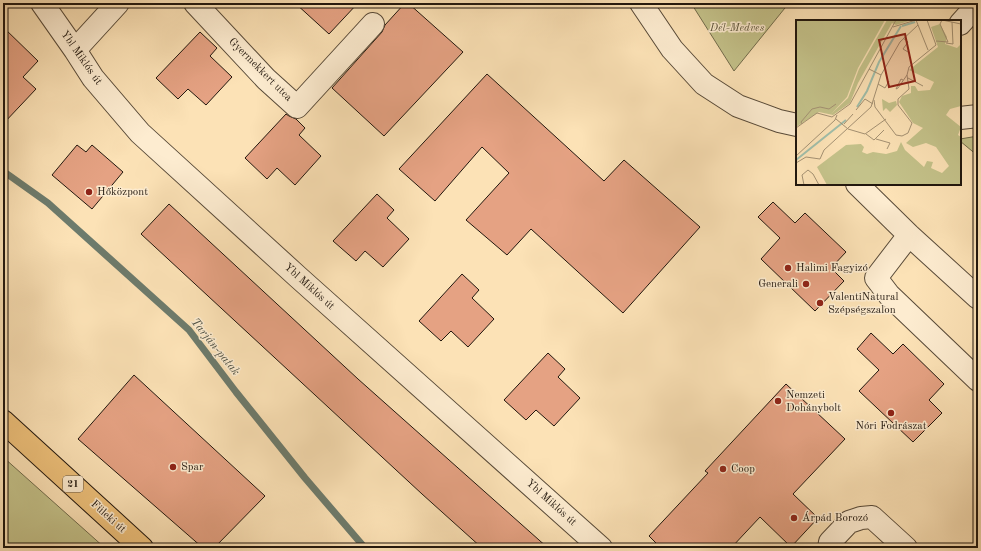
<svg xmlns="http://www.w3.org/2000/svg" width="981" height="551" font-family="'Old Standard TT',serif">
<rect width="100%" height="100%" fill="#fce2b6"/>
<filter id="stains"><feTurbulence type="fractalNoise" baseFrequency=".005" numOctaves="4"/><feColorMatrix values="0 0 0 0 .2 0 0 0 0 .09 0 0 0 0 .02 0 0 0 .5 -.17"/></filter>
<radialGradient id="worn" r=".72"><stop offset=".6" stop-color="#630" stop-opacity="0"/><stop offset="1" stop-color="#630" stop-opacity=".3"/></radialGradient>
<!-- green -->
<path fill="#c4c28a" stroke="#726c4c" d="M 691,3 L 789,3 L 734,71 Z
M 978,136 L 978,156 L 960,141 L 960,139 Z
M 3,457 L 105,548 L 3,548 Z"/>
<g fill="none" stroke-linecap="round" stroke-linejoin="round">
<!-- stream -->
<path stroke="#6d7b6c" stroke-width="7" d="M 3,171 L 48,203 L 189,330 L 236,392 L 305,478 L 365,548"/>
</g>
<!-- building -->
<path fill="#e5a283" stroke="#21170e" d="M 295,3 L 358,3 L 329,34 Z
M 405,3 L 408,3 L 463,52 L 384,136 L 332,88 L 382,32 L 385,25 Z
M 3,27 L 38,61 L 23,77 L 36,89 L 3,124 Z
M 200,32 L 217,48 L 210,56 L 232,77 L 206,105 L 188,89 L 178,99 L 156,78 Z
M 487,74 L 604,181 L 624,160 L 700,227 L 623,313 L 531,229 L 507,255 L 466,220 L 509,173 L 482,147 L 435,201 L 399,169 Z
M 286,114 L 289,116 L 296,119 L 305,128 L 299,135 L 321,156 L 295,185 L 277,168 L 267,179 L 245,158 Z
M 77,145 L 86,152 L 92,145 L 123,172 L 92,209 L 52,175 Z
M 377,194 L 394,210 L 387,218 L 409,239 L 383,267 L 365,251 L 356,261 L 333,241 Z
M 773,202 L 795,223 L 805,213 L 846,252 L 831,268 L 844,281 L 815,311 L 761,259 L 780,238 L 758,217 Z
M 169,204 L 358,379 L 548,548 L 482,548 L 422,494 L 141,234 Z
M 462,274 L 479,290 L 472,298 L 494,319 L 468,347 L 451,331 L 441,341 L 419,321 Z
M 871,333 L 893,354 L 903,344 L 944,384 L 929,400 L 942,413 L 913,442 L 859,391 L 879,370 L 857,349 Z
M 548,353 L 565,369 L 558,377 L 580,398 L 554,426 L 536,410 L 526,420 L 504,400 Z
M 134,375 L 265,496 L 214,548 L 203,548 L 78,439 Z
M 786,384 L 845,439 L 793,494 L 818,518 L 791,547 L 760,517 L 731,548 L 661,548 L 649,536 L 708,473 L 705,471 Z"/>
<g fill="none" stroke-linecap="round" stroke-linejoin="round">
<defs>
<path id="street" d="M 42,3 L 75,50 L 93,78 L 140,133 L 298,277 L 601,548
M 195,3 L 266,79 L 297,107 L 373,24
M 641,3 L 672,49 L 704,84 L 738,106 L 779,121 L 797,125
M 960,24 L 978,4
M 75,50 L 118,3
M 960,118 L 978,116
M 857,184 L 909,235 L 978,298
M 909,235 L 876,278 L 889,295 L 978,380
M 829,548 L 830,542 L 849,522 L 861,518 L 872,517 L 906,548"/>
<path id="primary" d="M 3,421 L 142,548"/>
</defs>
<!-- street casing -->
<use href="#street" stroke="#584a38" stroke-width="24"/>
<!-- primary casing -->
<use href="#primary" stroke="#21170e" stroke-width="24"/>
<!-- street -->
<use href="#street" stroke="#fdecd0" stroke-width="22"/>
<!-- primary -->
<use href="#primary" stroke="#eec17b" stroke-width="22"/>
</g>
<!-- markers -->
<g fill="#8f2418" stroke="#fdecd0" stroke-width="1.5">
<circle cx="89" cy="192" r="4"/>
<circle cx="788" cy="268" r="4"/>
<circle cx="806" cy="284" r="4"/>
<circle cx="820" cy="303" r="4"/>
<circle cx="778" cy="401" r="4"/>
<circle cx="891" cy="413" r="4"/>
<circle cx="173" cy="467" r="4"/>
<circle cx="723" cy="469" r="4"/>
<circle cx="794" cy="518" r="4"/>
</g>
<g text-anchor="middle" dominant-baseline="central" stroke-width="3" stroke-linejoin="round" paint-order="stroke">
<!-- shield labels -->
<rect fill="#fdecd0" stroke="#635748" stroke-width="1" x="63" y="476" width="20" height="16" rx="3"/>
<g font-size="10" font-weight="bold" fill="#21170e">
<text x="73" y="484">21</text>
</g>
<!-- park labels -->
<g font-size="11" font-style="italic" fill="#5a5339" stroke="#fdecd0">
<text x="737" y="28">Dél-Medves</text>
</g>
<!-- street labels -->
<g font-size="11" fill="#21170e" stroke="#fdecd0">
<text transform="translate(81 58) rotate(55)">Ybl Miklós út</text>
<text transform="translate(260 70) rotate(45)">Gyermekkert utca</text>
<text transform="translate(309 287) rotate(42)">Ybl Miklós út</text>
<text transform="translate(551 503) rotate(42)">Ybl Miklós út</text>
<text transform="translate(108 517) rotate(42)">Füleki út</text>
</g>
<!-- poi labels -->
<g font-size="11" fill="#21170e" stroke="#fdecd0" text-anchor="start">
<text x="97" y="192">Hőközpont</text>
<text x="796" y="268">Halimi Fagyizó</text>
<text x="798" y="284" text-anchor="end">Generali</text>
<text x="828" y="297">ValentiNatural<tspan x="828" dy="13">Szépségszalon</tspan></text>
<text x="786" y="395">Nemzeti<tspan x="786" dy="13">Dohánybolt</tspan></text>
<text x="891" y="426" text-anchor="middle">Nóri Fodrászat</text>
<text x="181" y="467">Spar</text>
<text x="731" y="469">Coop</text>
<text x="802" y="518">Árpád Borozó</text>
</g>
<!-- water labels -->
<g font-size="12" font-style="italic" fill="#4d5145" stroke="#fdecd0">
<text transform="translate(215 347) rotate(51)">Tarján-patak</text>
</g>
</g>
<!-- overview -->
<g transform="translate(796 20)">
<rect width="165" height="165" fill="#fce2b6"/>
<path d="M 0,0 L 89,0 L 62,48 L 51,77 L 35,94 L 52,78 L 63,49 L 91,0 L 116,0 L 100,5 L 96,3 L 62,63 L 54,83 L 37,95 L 23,92 L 0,107 ZM 144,4 L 151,17 L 149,24 L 161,28 L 165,24 L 165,86 L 154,89 L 150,95 L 165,107 L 162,115 L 165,117 L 165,165 L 31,165 L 21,147 L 50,125 L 65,124 L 68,127 L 66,132 L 71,134 L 77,132 L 90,134 L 101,131 L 105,122 L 109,130 L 128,147 L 131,141 L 137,142 L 135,148 L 146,153 L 153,146 L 140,127 L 130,123 L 117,127 L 110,123 L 127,108 L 117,103 L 103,82 L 106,76 L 115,73 L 115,66 L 119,66 L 122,71 L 134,70 L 138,62 L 113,50 L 142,27 L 135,7 ZM 86,79 L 93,83 L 100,81 L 101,85 L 94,92 L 90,88 L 87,91 Z" fill="#c4c28a"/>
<path fill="none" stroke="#a0beaa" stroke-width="2" d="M 106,6 L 119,2M 61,87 L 71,71 L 83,42 L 105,6M 0,140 L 50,100"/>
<path fill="none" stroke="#a49173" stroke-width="1" d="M 120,0 L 132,30M 97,7 L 120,0M 107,18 L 112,22 L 107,29 L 112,32M 140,21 L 152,22 L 144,4 L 146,0 L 165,4M 150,23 L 157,24 L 156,2M 73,49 L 85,55M 112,58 L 127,66M 107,60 L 105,59 L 100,69 L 102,68 L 111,55M 82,64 L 89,68 L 93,61M 78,80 L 79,87 L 100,115 L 106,116 L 112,113 L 116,103 L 102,85 L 102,79 L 113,69 L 111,55 L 113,47 L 140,25 L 131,0M 60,90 L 69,79 L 77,84M 36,97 L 54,84 L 100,0M 40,99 L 52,109 L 69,114 L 90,99M 6,104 L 5,102 L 16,89 L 24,87 L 33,89 L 40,84M 48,104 L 57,94M 0,108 L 21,93 L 36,97M 70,114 L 78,120 L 88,110M 80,119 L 94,123 L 91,129M 0,136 L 39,100 L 41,95M 0,143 L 10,137 L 24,139 L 28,130 L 75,87 L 85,55 L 104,22 L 122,5M 8,165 L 6,155 L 12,150 L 17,154 L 23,165"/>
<path fill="#8f2418" fill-opacity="0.15" stroke="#8f2418" stroke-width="2" d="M 109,14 L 119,61 L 93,67 L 83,20 Z"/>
<rect width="165" height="165" fill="none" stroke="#21170e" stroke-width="2"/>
</g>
<!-- margin -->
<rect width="981" height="551" fill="none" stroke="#fce2b6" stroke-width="16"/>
<rect x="4" y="4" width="973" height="543" fill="none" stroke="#21170e" stroke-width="2"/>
<rect x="8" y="8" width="965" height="535" fill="none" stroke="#21170e"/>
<rect width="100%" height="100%" filter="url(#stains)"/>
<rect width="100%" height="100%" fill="url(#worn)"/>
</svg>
